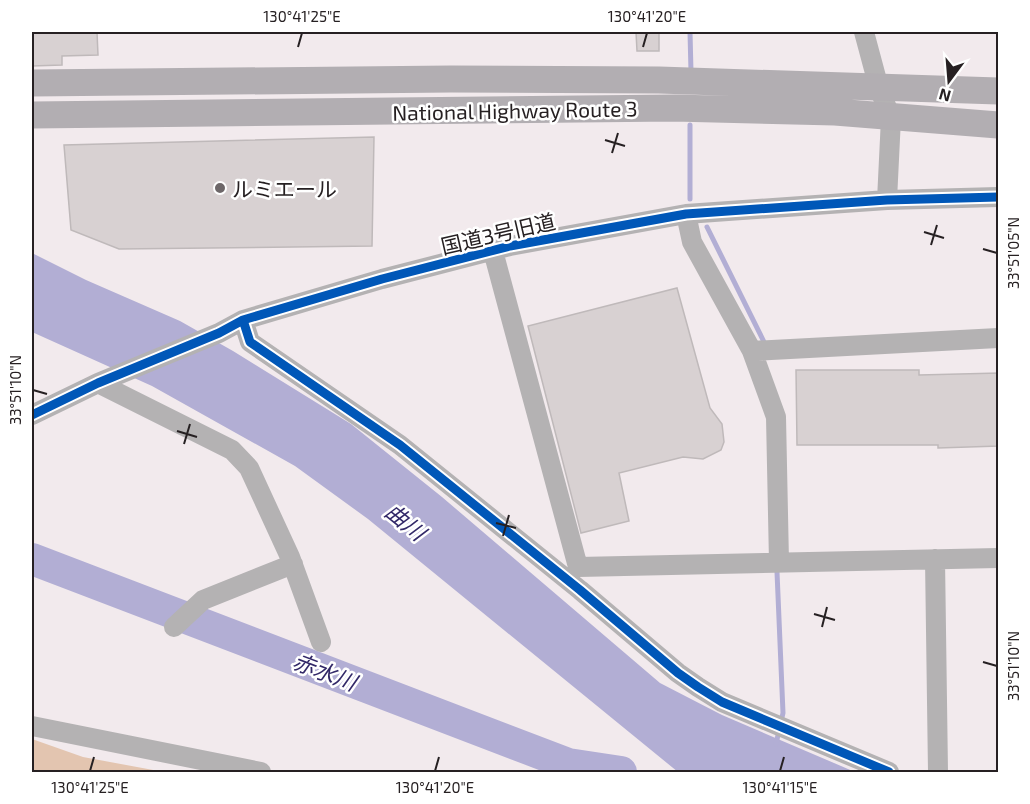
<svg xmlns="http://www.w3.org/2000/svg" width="1030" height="804" font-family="'Exo 2','Noto Sans JP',sans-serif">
<rect width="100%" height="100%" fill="#f2eaed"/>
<!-- forest -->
<path fill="#e3c5b0" d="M 32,739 L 83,757 L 164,772 L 32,772 Z"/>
<!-- water -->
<path fill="#b2aed4" d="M 32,253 L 86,280 L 180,321 L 233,351 L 351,424 L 442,497 L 660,683 L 722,715 L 855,772 L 678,772 L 368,519 L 295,466 L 152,386 L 32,332 Z"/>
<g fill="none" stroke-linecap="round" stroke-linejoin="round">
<!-- stream -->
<path stroke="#b2aed4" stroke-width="5" d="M 690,32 L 691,72
M 690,199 L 690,125
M 707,227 L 765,344
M 776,744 L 783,713 L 777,572"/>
<!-- river -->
<path stroke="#b2aed4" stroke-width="32" d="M 32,559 L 568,764 L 621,772"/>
</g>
<!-- building -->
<path fill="#d8d1d2" stroke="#bfb9ba" stroke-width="1.5" d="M 32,32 L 97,32 L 98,55 L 62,56 L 62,65 L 32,66 Z
M 636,32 L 659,32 L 659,51 L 637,51 Z
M 374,137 L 372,246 L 119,249 L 71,230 L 64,145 Z
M 677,288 L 710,408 L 722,424 L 724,442 L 721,450 L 703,459 L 683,457 L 619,473 L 629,521 L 581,533 L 528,326 Z
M 796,370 L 919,370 L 919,375 L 999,373 L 999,446 L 938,448 L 938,445 L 797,445 Z"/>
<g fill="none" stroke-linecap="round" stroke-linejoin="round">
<!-- minor -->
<path stroke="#b4b2b3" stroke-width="20" d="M 864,32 L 879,88 L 891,118 L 887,200
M 686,214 L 692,242 L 752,351 L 776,417 L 779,562
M 493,251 L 578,567 L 998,558
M 243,320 L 250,342 L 400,445 L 580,590 L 678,673 L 698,687 L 722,702 L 889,772
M 752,351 L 998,338
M 98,383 L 232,450 L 249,468 L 290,557 L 321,642
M 32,415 L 98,383 L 219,333 L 243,320 L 382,279 L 510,246 L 686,214 L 887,200 L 998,197
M 935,559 L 938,772
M 174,627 L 203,600 L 293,564
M 32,726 L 261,772"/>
<!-- highway -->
<path stroke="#b2aeb2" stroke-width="27" d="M 32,83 L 451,79 L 659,80 L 998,91
M 32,115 L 674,108 L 835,112 L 998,125"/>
<defs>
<path id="cycleway" d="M 243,320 L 250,342 L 400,445 L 580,590 L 678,673 L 698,687 L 722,702 L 889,772
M 32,415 L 98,383 L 219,333 L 243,320 L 382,279 L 510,246 L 686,214 L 887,200 L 998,197"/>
</defs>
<!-- cycleway casing -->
<use href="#cycleway" stroke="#fff" stroke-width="13"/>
<!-- cycleway -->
<use href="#cycleway" stroke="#0057b8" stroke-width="9"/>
</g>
<!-- ticks -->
<path fill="none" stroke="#262022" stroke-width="2" d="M 298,47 L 302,33M 643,47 L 647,33M 605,140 L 625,146M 612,153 L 618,133M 924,232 L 944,238M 931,245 L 937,225M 983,249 L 997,253M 33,390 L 47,394M 177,431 L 197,437M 184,444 L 190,424M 496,523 L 516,528M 503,536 L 509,515M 814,614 L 835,620M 822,627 L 827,607M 983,662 L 997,666M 90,771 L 94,757M 435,771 L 439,757M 780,771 L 784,757"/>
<!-- markers -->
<circle fill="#6d6769" stroke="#fff" stroke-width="2" cx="220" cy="188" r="6"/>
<g text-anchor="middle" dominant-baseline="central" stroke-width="5" stroke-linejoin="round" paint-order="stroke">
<!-- street labels -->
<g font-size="21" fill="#262022" stroke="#fff">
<text transform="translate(515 110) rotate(-1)">National Highway Route 3</text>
<text transform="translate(498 233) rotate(-13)">国道3号旧道</text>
</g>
<!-- poi labels -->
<g font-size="21" fill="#262022" stroke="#fff" text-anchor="start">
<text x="232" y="188">ルミエール</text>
</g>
<!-- water labels -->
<g font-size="22" font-style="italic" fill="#322868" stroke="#fff">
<text transform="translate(406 521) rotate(39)">曲川</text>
<text transform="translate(325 671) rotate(21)">赤水川</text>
</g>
</g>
<!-- border -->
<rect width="1030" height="804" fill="none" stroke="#ffffff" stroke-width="66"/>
<!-- north arrow -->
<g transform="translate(949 81) rotate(196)" stroke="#ffffff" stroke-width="4.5" paint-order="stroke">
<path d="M0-4.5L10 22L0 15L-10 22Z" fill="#262022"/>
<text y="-9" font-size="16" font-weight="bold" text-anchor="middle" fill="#262022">N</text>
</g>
<rect x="33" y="33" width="964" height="738" fill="none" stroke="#262022" stroke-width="2"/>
<g font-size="15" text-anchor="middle" fill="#262022">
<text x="302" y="22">130°41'25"E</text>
<text x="647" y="22">130°41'20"E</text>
<text transform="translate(1014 253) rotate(-90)" y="5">33°51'05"N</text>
<text transform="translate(16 390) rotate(-90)" y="5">33°51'10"N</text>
<text transform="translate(1014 666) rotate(-90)" y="5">33°51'10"N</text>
<text x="90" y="793">130°41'25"E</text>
<text x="435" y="793">130°41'20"E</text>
<text x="780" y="793">130°41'15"E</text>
</g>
</svg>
